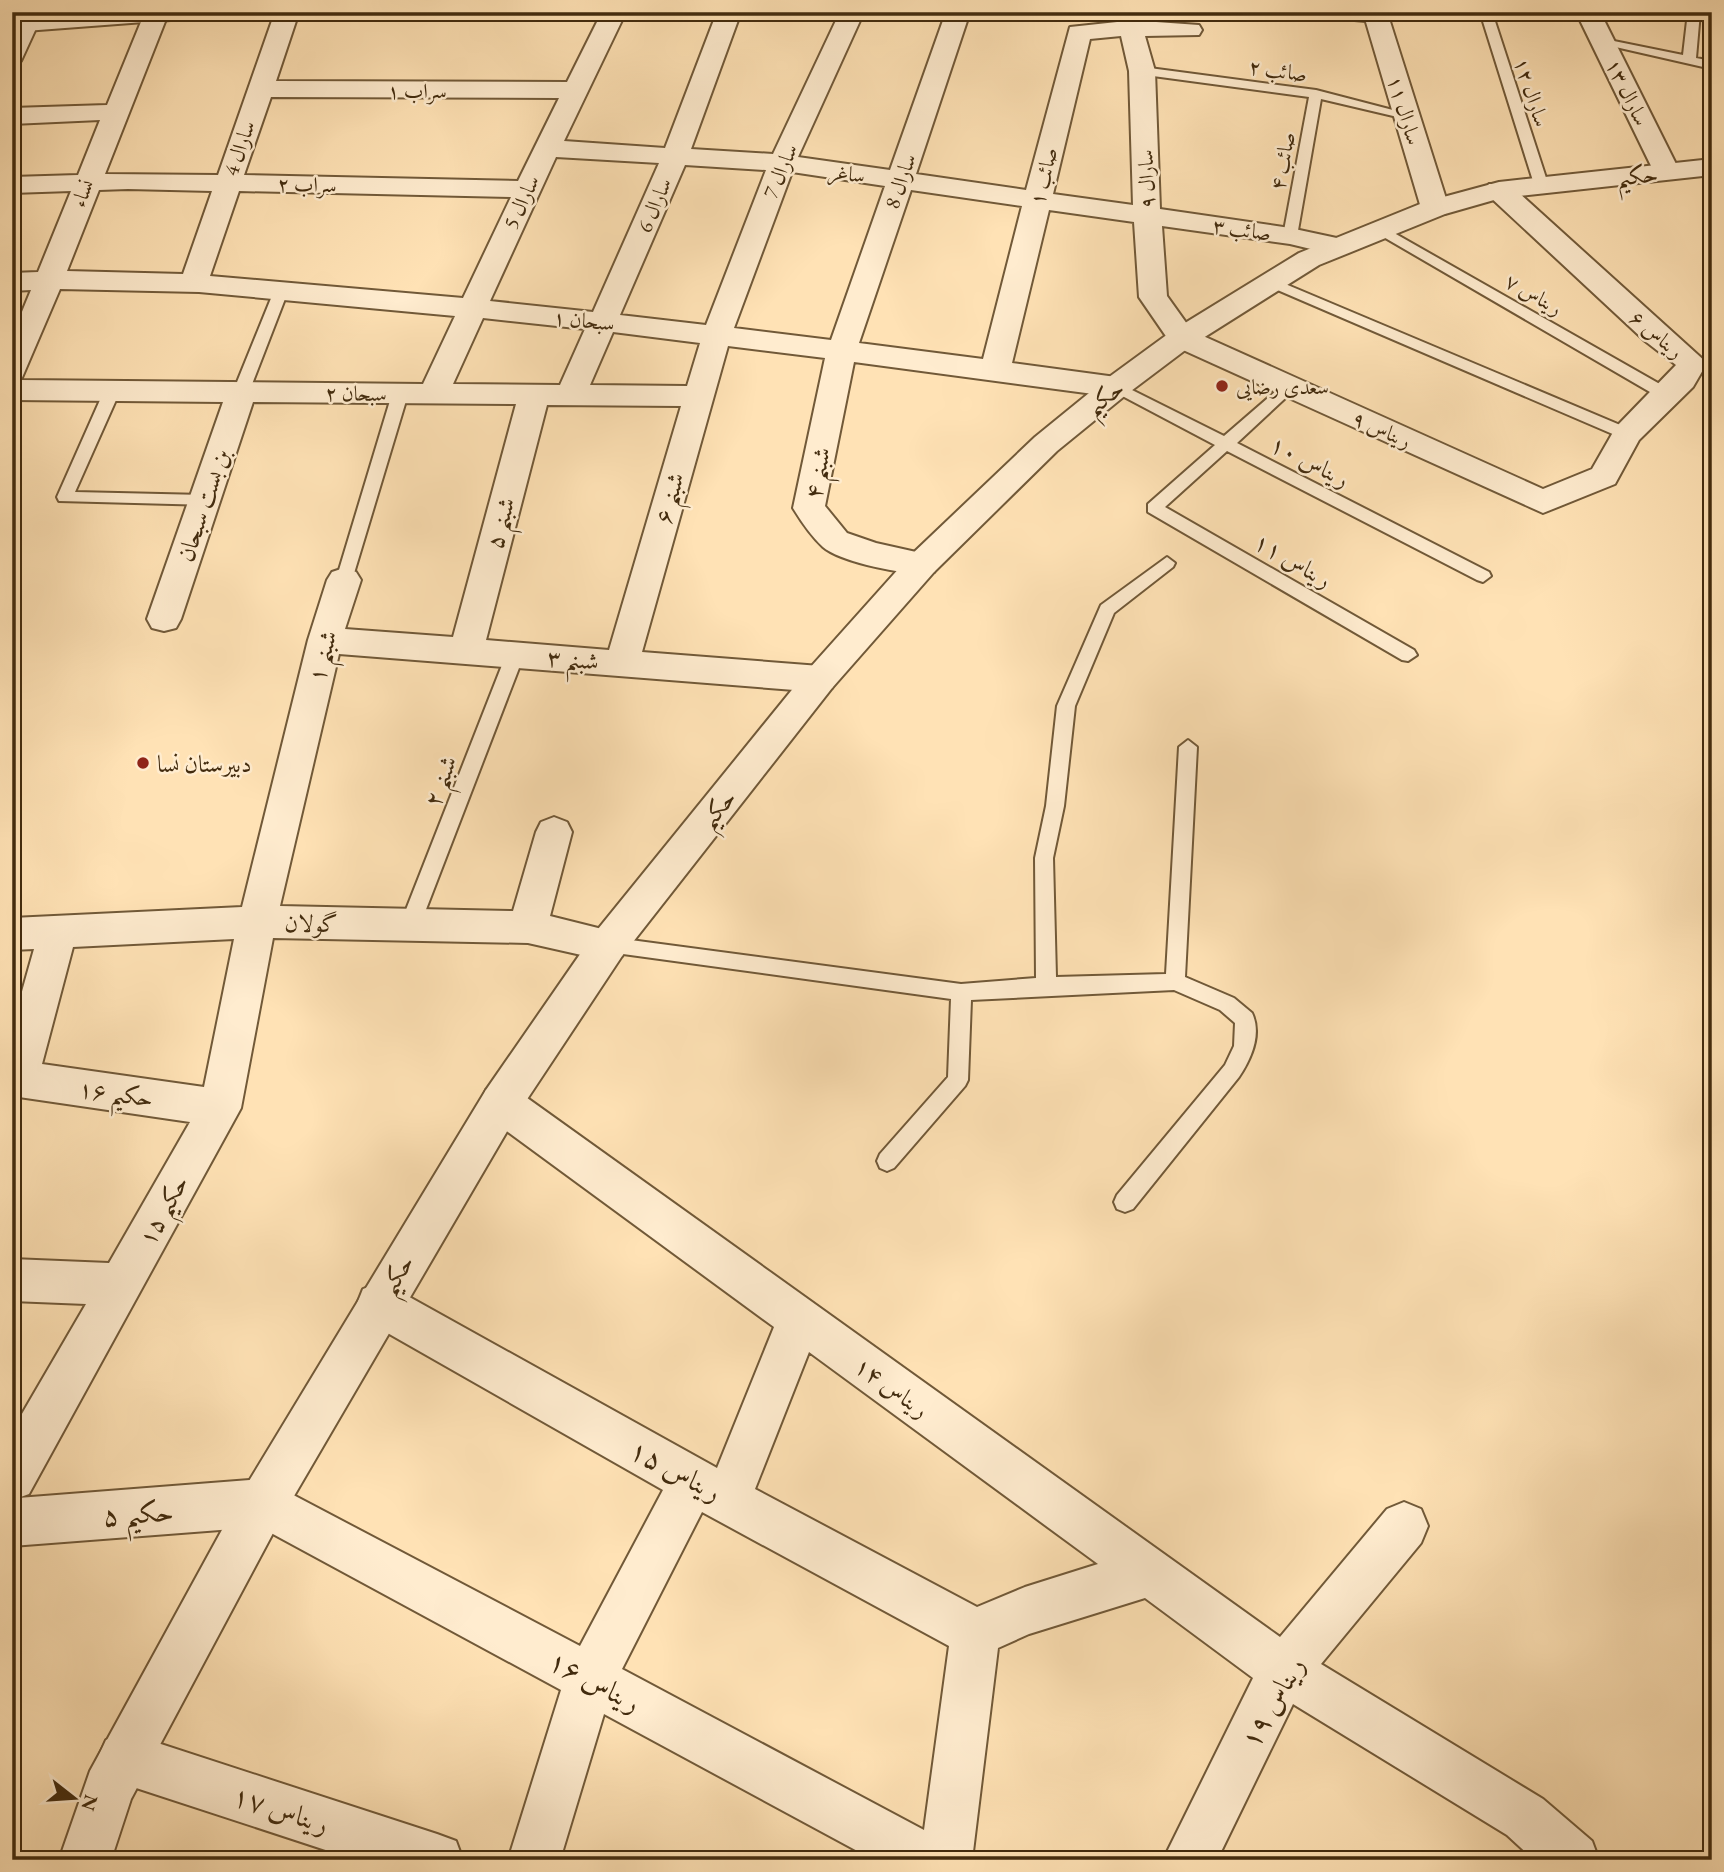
<svg xmlns="http://www.w3.org/2000/svg" width="1724" height="1872" font-family="'EB Garamond',Amiri,serif">
<rect width="100%" height="100%" fill="#ffe2b5"/>
<filter id="stains"><feTurbulence type="fractalNoise" baseFrequency=".00286" numOctaves="4"/><feColorMatrix values="0 0 0 0 .2 0 0 0 0 .09 0 0 0 0 .02 0 0 0 .5 -.17"/></filter>
<radialGradient id="worn" r=".72"><stop offset=".6" stop-color="#630" stop-opacity="0"/><stop offset="1" stop-color="#630" stop-opacity=".3"/></radialGradient>
<g fill="none" stroke-linecap="round" stroke-linejoin="round">
<defs>
<path id="service" d="M 1303,12 C 1322,12 1369,7 1383,18 L 1377,22 L 1309,16 Z
M 1480,12 L 1492,12 L 1548,184 L 1546,187 L 1534,184 Z
M 1688,12 L 1700,12 L 1696,58 L 1712,61 L 1712,69 L 1598,43 L 1604,39 L 1683,55 Z
M 1142,67 L 1316,90 L 1412,115 L 1406,119 L 1321,99 L 1297,236 L 1290,240 L 1283,236 L 1309,97 L 1138,74 L 1138,68 Z
M 1380,225 L 1672,391 L 1675,395 L 1672,399 L 1662,399 L 1375,232 L 1373,229 Z
M 1271,278 L 1632,430 L 1635,434 L 1627,439 L 1622,438 L 1266,285 L 1266,279 Z
M 281,287 L 288,291 L 249,392 L 246,396 L 236,396 L 233,392 L 274,291 Z
M 1116,382 L 1224,436 L 1284,384 L 1294,384 L 1294,390 L 1237,443 L 1489,572 L 1491,576 L 1483,582 L 1477,580 L 1227,451 L 1165,507 L 1414,650 L 1417,655 L 1408,661 L 1402,660 L 1148,512 L 1148,504 L 1215,445 L 1111,390 L 1111,384 Z
M 112,386 L 120,391 L 75,492 L 204,495 L 210,497 L 210,505 L 59,501 L 57,497 L 104,391 Z
M 400,389 L 408,394 L 352,580 L 344,586 L 338,584 L 336,580 L 392,394 Z
M 1167,557 L 1175,563 L 1173,567 L 1114,613 L 1075,706 L 1064,806 L 1053,858 L 1056,977 L 1166,974 L 1179,747 L 1188,740 L 1197,747 L 1185,977 L 1234,998 L 1252,1013 C 1262,1034 1251,1059 1239,1077 L 1133,1209 L 1125,1212 L 1117,1209 L 1114,1202 L 1117,1195 L 1225,1065 L 1234,1046 L 1235,1023 L 1220,1010 L 1174,990 L 971,1000 L 968,1080 L 965,1086 L 894,1168 L 887,1171 L 880,1168 L 877,1161 L 880,1154 L 948,1077 L 951,999 L 601,951 L 598,945 L 601,939 L 608,937 L 961,984 L 1036,978 L 1035,858 L 1046,806 L 1057,706 L 1101,605 Z
M 515,649 L 524,655 L 420,925 L 417,931 L 403,931 L 400,925 L 506,655 Z"/>
<path id="minor" d="M 145,12 L 168,14 L 105,174 L 218,175 L 275,12 L 299,12 L 276,81 L 567,82 L 602,12 L 626,12 L 564,141 L 665,148 L 717,12 L 741,12 L 691,149 L 773,154 L 840,12 L 864,12 L 798,157 L 890,170 L 946,12 L 970,12 L 916,174 L 1026,190 L 1070,27 L 1117,22 L 1115,12 L 1139,12 L 1142,21 L 1199,25 L 1202,30 L 1199,35 L 1145,36 L 1155,71 L 1160,209 L 1290,228 L 1346,240 L 1350,246 L 1346,252 L 1336,255 L 1290,244 L 1162,226 L 1167,296 L 1192,331 L 1543,489 L 1592,469 L 1616,427 L 1676,365 L 1645,341 L 1489,196 L 1485,190 L 1489,184 L 1509,184 L 1707,363 L 1693,387 L 1639,440 L 1615,484 L 1543,513 L 1172,345 L 1139,297 L 1134,222 L 1049,210 L 1012,363 L 1116,377 L 1127,380 L 1131,387 L 1127,394 L 1116,397 L 854,362 L 825,506 L 847,533 L 876,543 L 934,556 L 938,564 L 934,572 C 913,578 840,562 823,547 C 812,537 801,521 793,508 L 825,358 L 728,346 L 642,652 L 820,666 L 832,670 L 837,679 L 832,688 L 820,692 L 339,654 L 280,906 L 513,911 L 536,832 L 541,822 L 554,817 L 567,822 L 572,832 L 550,916 L 622,934 L 627,945 L 622,956 L 608,961 L 528,943 L 273,938 L 241,1108 L 29,1494 L 18,1498 L 263,1479 L 580,1646 L 663,1490 L 363,1319 L 357,1304 L 363,1289 L 379,1283 L 395,1289 L 717,1468 L 774,1327 L 486,1116 L 480,1103 L 486,1090 L 501,1085 L 516,1090 L 1280,1637 L 1387,1509 L 1404,1502 L 1421,1509 L 1428,1526 L 1421,1543 L 1321,1664 L 1543,1799 L 1592,1841 L 1599,1860 L 1534,1860 L 1507,1835 L 1293,1704 L 1217,1860 L 1163,1860 L 1253,1678 L 1145,1598 L 1029,1634 L 998,1648 L 972,1860 L 874,1860 L 604,1714 L 560,1860 L 508,1860 L 561,1690 L 260,1527 L 12,1546 L 12,1431 L 86,1304 L 12,1301 L 12,1259 L 109,1263 L 190,1122 L 12,1096 L 12,1027 L 34,949 L 12,950 L 12,918 L 242,907 L 308,640 L 327,580 L 332,572 L 344,568 L 356,572 L 361,580 L 345,629 L 453,637 L 516,404 L 253,402 L 181,619 L 176,628 L 164,631 L 152,628 L 147,619 L 223,402 L 12,400 L 12,336 L 31,290 L 12,291 L 12,273 L 38,272 L 71,191 L 12,193 L 12,177 L 78,175 L 100,120 L 12,124 L 12,108 L 107,105 ZM 1121,36 L 1129,71 L 1133,205 L 1053,194 L 1090,39 ZM 271,97 L 559,98 L 518,181 L 244,175 ZM 556,157 L 659,163 L 593,312 L 490,301 ZM 685,165 L 766,170 L 706,325 L 620,315 ZM 792,172 L 885,186 L 831,340 L 734,328 ZM 128,189 L 212,191 L 183,274 L 67,271 L 99,190 ZM 911,190 L 1022,206 L 983,359 L 859,343 ZM 239,191 L 511,197 L 463,298 L 210,276 ZM 60,289 L 199,292 L 455,316 L 423,384 L 21,380 ZM 483,318 L 585,329 L 560,385 L 453,384 ZM 613,332 L 700,343 L 687,386 L 590,385 ZM 547,405 L 681,406 L 609,650 L 486,640 ZM 234,939 L 204,1087 L 42,1064 L 73,947 ZM 809,1352 L 1098,1564 L 1025,1587 L 977,1607 L 755,1489 ZM 702,1512 L 949,1646 L 924,1830 L 622,1669 Z
M 1363,12 L 1387,12 L 1449,208 L 1445,214 L 1425,214 L 1421,208 Z
M 1576,12 L 1600,12 L 1680,172 L 1676,178 L 1658,178 L 1654,172 Z
M 26,17 L 35,19 L 38,24 L 21,61 L 12,63 L 12,27 L 17,19 Z
M 124,1732 L 437,1834 L 456,1841 L 463,1860 L 356,1860 L 124,1784 L 106,1776 L 98,1758 L 106,1740 Z"/>
<path id="tertiary" d="M 83,12 L 196,12 L 193,17 L 184,19 L 12,32 L 12,18 Z
M 1712,159 L 1712,175 L 1501,198 L 1445,214 L 1319,265 L 1192,345 L 1127,394 L 1057,451 L 934,572 L 832,688 L 622,956 L 516,1116 L 280,1520 L 131,1799 L 111,1860 L 59,1860 L 90,1771 L 246,1486 L 486,1090 L 594,934 L 808,670 L 910,556 L 1035,437 L 1105,380 L 1172,331 L 1299,253 L 1425,202 L 1499,182 Z"/>
</defs>
<!-- service casing -->
<use href="#service" stroke="#715938" stroke-width="4"/>
<!-- minor casing -->
<use href="#minor" stroke="#715938" stroke-width="4"/>
<!-- tertiary casing -->
<use href="#tertiary" stroke="#715938" stroke-width="4"/>
<!-- service -->
<use href="#service" fill="#ffeccf" fill-rule="evenodd"/>
<!-- minor -->
<use href="#minor" fill="#ffeccf" fill-rule="evenodd"/>
<!-- tertiary -->
<use href="#tertiary" fill="#ffeccf" fill-rule="evenodd"/>
</g>
<!-- markers -->
<g fill="#8f2418" stroke="#ffeccf" stroke-width="2.5">
<circle cx="1222" cy="386" r="7"/>
<circle cx="143" cy="763" r="7"/>
</g>
<g text-anchor="middle" dominant-baseline="central" stroke-width="5" stroke-linejoin="round" paint-order="stroke">
<!-- far-street labels -->
<g font-size="21" fill="#422b0e" stroke="#ffeccf">
<text transform="translate(1278 70) rotate(8)">صائب ۲</text>
<text x="417" y="90">سراب ۱</text>
<text transform="translate(1532 92) rotate(72)">سارال ۱۲</text>
<text transform="translate(1628 92) rotate(64)">سارال ۱۳</text>
<text transform="translate(1405 110) rotate(73)">سارال ۱۱</text>
<text transform="translate(239 148) rotate(-71)">سارال 4</text>
<text transform="translate(1282 161) rotate(-79)">صائب ۴</text>
<text transform="translate(780 171) rotate(-67)">سارال 7</text>
<text transform="translate(847 173) rotate(8)">ساغر</text>
<text transform="translate(1043 176) rotate(-76)">صائب ۱</text>
<text transform="translate(1146 179) rotate(-92)">سارال ۹</text>
<text transform="translate(900 181) rotate(-71)">سارال 8</text>
<text transform="translate(307 184) rotate(1)">سراب ۲</text>
<text transform="translate(82 193) rotate(-68)">نساء</text>
<text transform="translate(521 202) rotate(-65)">سارال 5</text>
<text transform="translate(654 205) rotate(-67)">سارال 6</text>
<text transform="translate(1242 229) rotate(8)">صائب ۳</text>
<text transform="translate(1534 294) rotate(30)">ریناس ۷</text>
<text transform="translate(584 320) rotate(6)">سبحان ۱</text>
<text transform="translate(1657 334) rotate(40)">ریناس ۶</text>
<text transform="translate(356 393) rotate(1)">سبحان ۲</text>
<text transform="translate(1382 429) rotate(24)">ریناس ۹</text>
</g>
<!-- far-poi labels -->
<g font-size="21" fill="#422b0e" stroke="#ffeccf" text-anchor="start">
<text x="1236" y="386">سعدی رضایی</text>
</g>
<!-- street labels -->
<g font-size="24" fill="#422b0e" stroke="#ffeccf">
<text transform="translate(1637 175) rotate(-6)">حکیم</text>
<text transform="translate(1104 397) rotate(-38)">حکیم</text>
<text transform="translate(1310 461) rotate(27)">ریناس ۱۰</text>
<text transform="translate(817 473) rotate(-79)">شبنم ۴</text>
<text transform="translate(669 498) rotate(-74)">شبنم ۶</text>
<text transform="translate(203 505) rotate(-71)">بن بست سبحان</text>
<text transform="translate(500 523) rotate(-75)">شبنم ۵</text>
<text transform="translate(1293 560) rotate(30)">ریناس ۱۱</text>
<text transform="translate(322 656) rotate(-75)">شبنم ۱</text>
<text transform="translate(573 659) rotate(5)">شبنم ۳</text>
<text transform="translate(440 781) rotate(-69)">شبنم ۲</text>
<text transform="translate(717 809) rotate(-51)">حکیم</text>
<text transform="translate(311 923) rotate(1)">گولان</text>
<text transform="translate(116 1093) rotate(8)">حکیم ۱۶</text>
<text transform="translate(163 1210) rotate(-61)">حکیم ۱۵</text>
<text transform="translate(396 1275) rotate(-59)">حکیم</text>
<text transform="translate(892 1387) rotate(36)">ریناس ۱۴</text>
</g>
<!-- poi labels -->
<g font-size="24" fill="#422b0e" stroke="#ffeccf" text-anchor="start">
<text x="157" y="763">دبیرستان نسا</text>
</g>
<!-- near-street labels -->
<g font-size="28" fill="#422b0e" stroke="#ffeccf">
<text transform="translate(676 1470) rotate(28)">ریناس ۱۵</text>
<text transform="translate(138 1513) rotate(-4)">حکیم ۵</text>
<text transform="translate(595 1681) rotate(28)">ریناس ۱۶</text>
<text transform="translate(1272 1702) rotate(-60)">ریناس ۱۹</text>
<text transform="translate(281 1809) rotate(18)">ریناس ۱۷</text>
</g>
</g>
<!-- margin -->
<rect width="1724" height="1872" fill="none" stroke="#ffe2b5" stroke-width="42"/>
<rect x="14" y="14" width="1696" height="1844" fill="none" stroke="#422b0e" stroke-width="3.5"/>
<rect x="21" y="21" width="1682" height="1830" fill="none" stroke="#422b0e" stroke-width="2"/>
<!-- north arrow -->
<g transform="translate(74 1798) rotate(107)" stroke="#ffeccf" stroke-width="5" paint-order="stroke">
<path d="M0-5L12 26L0 18L-12 26Z" fill="#422b0e"/>
<text y="-10" font-size="19" font-weight="bold" text-anchor="middle" fill="#422b0e">N</text>
</g>
<rect width="100%" height="100%" filter="url(#stains)"/>
<rect width="100%" height="100%" fill="url(#worn)"/>
</svg>
